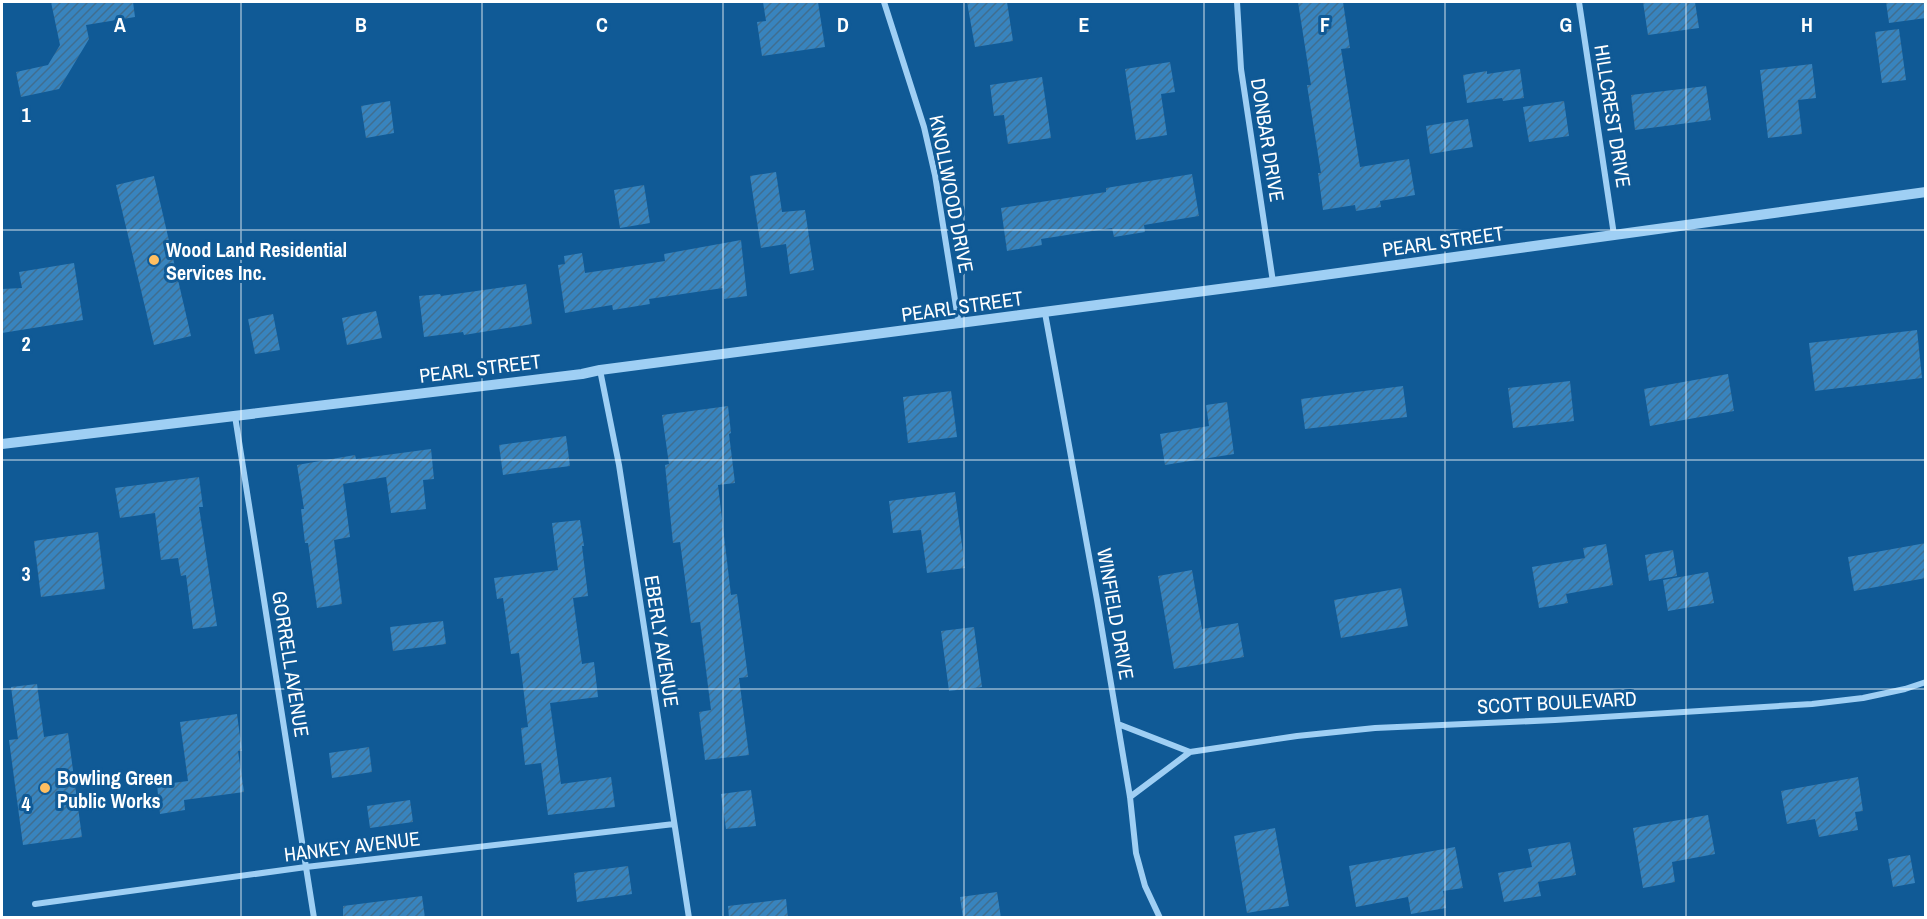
<svg xmlns="http://www.w3.org/2000/svg" width="1927" height="919" font-family="'Archivo Narrow',sans-serif">
<defs>
<pattern id="building-hatch" width="6" height="6" patternUnits="userSpaceOnUse" patternTransform="scale(1.5)"><rect width="6" height="6" fill="#3884be"/><path d="M-1 1l2-2M0 6l6-6M5 7l2-2" fill="none" stroke="#406e90"/></pattern>
</defs>
<rect width="100%" height="100%" fill="#105a96"/>
<!-- building -->
<path fill="url(#building-hatch)" d="M 51,2 L 133,2 L 135,17 L 86,25 L 89,39 L 59,89 L 21,97 L 16,72 L 48,65 L 60,45 Z
M 763,2 L 818,2 L 825,47 L 762,56 L 757,22 L 766,21 Z
M 967,2 L 1007,2 L 1013,41 L 975,47 Z
M 1298,2 L 1343,2 L 1350,48 L 1341,49 L 1360,167 L 1409,159 L 1415,195 L 1380,201 L 1381,207 L 1356,211 L 1355,205 L 1323,210 L 1318,173 L 1321,173 L 1307,85 L 1311,85 Z
M 1643,2 L 1695,2 L 1699,28 L 1648,35 Z
M 1886,2 L 1926,2 L 1926,18 L 1889,23 Z
M 1899,29 L 1906,80 L 1882,83 L 1875,32 Z
M 1170,62 L 1175,92 L 1161,94 L 1167,135 L 1136,140 L 1125,69 Z
M 1812,64 L 1816,98 L 1798,100 L 1802,134 L 1768,138 L 1760,70 Z
M 1520,69 L 1524,98 L 1503,101 L 1502,98 L 1467,103 L 1463,75 L 1487,71 L 1487,74 Z
M 1042,77 L 1051,138 L 1008,144 L 1004,115 L 994,116 L 990,85 Z
M 1706,86 L 1711,120 L 1635,130 L 1631,95 Z
M 390,101 L 394,133 L 366,138 L 361,106 Z
M 1564,101 L 1569,136 L 1529,142 L 1523,107 Z
M 1468,119 L 1473,147 L 1430,154 L 1426,126 Z
M 776,172 L 782,212 L 805,210 L 814,270 L 790,274 L 786,244 L 761,248 L 750,176 Z
M 1192,174 L 1199,216 L 1144,225 L 1145,232 L 1114,237 L 1112,228 L 1041,239 L 1042,245 L 1007,251 L 1001,208 L 1106,192 L 1106,188 Z
M 154,176 L 191,336 L 154,345 L 116,185 Z
M 644,185 L 650,223 L 620,228 L 614,190 Z
M 741,240 L 747,296 L 724,299 L 723,288 L 649,299 L 650,304 L 613,310 L 612,305 L 565,313 L 558,265 L 565,264 L 564,256 L 582,253 L 585,273 L 665,261 L 664,254 Z
M 74,263 L 83,320 L 2,333 L 2,289 L 22,288 L 19,272 Z
M 526,284 L 532,324 L 464,335 L 463,332 L 424,337 L 419,296 L 440,294 L 441,296 Z
M 376,311 L 382,338 L 347,345 L 342,318 Z
M 273,314 L 280,350 L 255,354 L 248,319 Z
M 1917,330 L 1922,378 L 1815,391 L 1809,343 Z
M 1728,374 L 1734,411 L 1650,426 L 1644,389 Z
M 1570,381 L 1574,421 L 1513,428 L 1508,388 Z
M 1403,386 L 1407,417 L 1305,429 L 1301,399 Z
M 951,391 L 957,437 L 908,443 L 903,397 Z
M 1227,402 L 1234,454 L 1165,465 L 1160,434 L 1209,426 L 1206,405 Z
M 728,406 L 731,433 L 729,434 L 735,483 L 718,485 L 731,595 L 737,594 L 748,677 L 739,678 L 749,755 L 705,760 L 699,712 L 711,710 L 700,622 L 691,623 L 680,542 L 673,543 L 665,465 L 669,464 L 662,415 Z
M 566,436 L 570,466 L 503,475 L 499,445 Z
M 431,449 L 434,479 L 423,480 L 426,509 L 391,513 L 386,477 L 343,484 L 350,537 L 334,540 L 342,604 L 317,608 L 308,543 L 305,543 L 301,509 L 304,509 L 297,465 L 355,455 L 356,459 Z
M 199,477 L 203,507 L 199,507 L 217,626 L 193,629 L 186,575 L 181,576 L 178,558 L 161,560 L 155,513 L 120,518 L 115,488 Z
M 955,492 L 965,568 L 927,573 L 921,530 L 893,533 L 889,501 Z
M 580,520 L 584,546 L 582,546 L 588,596 L 573,598 L 582,664 L 594,662 L 598,697 L 550,703 L 561,784 L 611,777 L 615,807 L 548,815 L 541,763 L 525,765 L 521,728 L 528,727 L 519,653 L 511,654 L 503,598 L 497,599 L 494,578 L 558,570 L 552,523 Z
M 98,532 L 105,589 L 41,597 L 34,541 Z
M 1926,543 L 1926,578 L 1854,591 L 1848,557 Z
M 1606,544 L 1613,585 L 1566,594 L 1568,603 L 1539,608 L 1532,567 L 1585,558 L 1583,548 Z
M 1673,550 L 1677,576 L 1649,581 L 1645,555 Z
M 1192,570 L 1202,629 L 1238,623 L 1244,657 L 1174,669 L 1158,576 Z
M 1708,572 L 1714,603 L 1668,611 L 1663,580 Z
M 1401,588 L 1408,626 L 1341,638 L 1334,600 Z
M 443,621 L 446,644 L 393,651 L 390,627 Z
M 974,627 L 982,687 L 949,691 L 941,631 Z
M 37,684 L 44,737 L 68,733 L 82,837 L 23,845 L 9,740 L 18,739 L 11,687 Z
M 237,714 L 242,751 L 238,751 L 244,792 L 184,800 L 185,810 L 160,814 L 157,785 L 188,781 L 180,722 Z
M 369,747 L 372,772 L 332,778 L 329,753 Z
M 1858,777 L 1863,811 L 1855,812 L 1858,830 L 1819,837 L 1815,819 L 1787,824 L 1781,791 Z
M 751,790 L 756,826 L 726,829 L 721,794 Z
M 410,800 L 413,822 L 370,828 L 367,806 Z
M 1708,815 L 1715,854 L 1672,862 L 1675,882 L 1643,888 L 1633,828 Z
M 1275,828 L 1289,906 L 1247,913 L 1234,836 Z
M 1570,842 L 1576,875 L 1538,882 L 1541,896 L 1504,902 L 1498,873 L 1532,867 L 1528,849 Z
M 1455,847 L 1463,888 L 1443,891 L 1446,908 L 1411,914 L 1408,897 L 1356,907 L 1349,866 Z
M 1910,855 L 1915,883 L 1893,887 L 1888,859 Z
M 628,866 L 632,894 L 577,902 L 574,873 Z
M 997,892 L 1001,918 L 963,918 L 960,897 Z
M 422,896 L 425,918 L 343,918 L 343,906 Z
M 786,899 L 788,918 L 729,918 L 728,906 Z"/>
<g fill="none" stroke-linecap="round" stroke-linejoin="round">
<!-- minor -->
<path stroke="#9fcff4" stroke-width="6" d="M 884,2 L 924,127 L 935,175 L 959,325
M 1237,2 L 1241,69 L 1273,282
M 1579,2 L 1614,235
M 1045,313 L 1097,600 L 1130,797 L 1136,853 L 1145,886 L 1160,918
M 600,370 L 619,465 L 689,918
M 235,416 L 314,918
M 1118,724 L 1190,752 L 1130,797
M 1190,752 L 1297,736 L 1375,728 L 1555,720 L 1812,704 L 1863,698 L 1905,689 L 1926,682
M 35,904 L 306,867 L 674,824"/>
<!-- tertiary -->
<path stroke="#9fcff4" stroke-width="10" d="M 2,444 L 582,374 L 600,370 L 1273,282 L 1926,192"/>
</g>
<!-- grid -->
<path fill="none" stroke="#fff" stroke-width="1.5" stroke-opacity="0.55" d="M 241,2 L 241,918M 482,2 L 482,918M 723,2 L 723,918M 964,2 L 964,918M 1204,2 L 1204,918M 1445,2 L 1445,918M 1686,2 L 1686,918M 2,230 L 1926,230M 2,460 L 1926,460M 2,689 L 1926,689"/>
<!-- markers -->
<g fill="#ffbf61" stroke="#105a96" stroke-width="2">
<circle cx="154" cy="260" r="6"/>
<circle cx="45" cy="788" r="6"/>
</g>
<g text-anchor="middle" dominant-baseline="central" stroke-width="6" stroke-linejoin="round" paint-order="stroke">
<!-- street labels -->
<g font-size="20" fill="#fff" stroke="#105a96">
<text transform="translate(1613 116) rotate(81)">HILLCREST DRIVE</text>
<text transform="translate(1268 140) rotate(81)">DONBAR DRIVE</text>
<text transform="translate(952 194) rotate(79)">KNOLLWOOD DRIVE</text>
<text transform="translate(1443 241) rotate(-8)">PEARL STREET</text>
<text transform="translate(962 306) rotate(-8)">PEARL STREET</text>
<text transform="translate(480 368) rotate(-7)">PEARL STREET</text>
<text transform="translate(1116 614) rotate(80)">WINFIELD DRIVE</text>
<text transform="translate(662 641) rotate(81)">EBERLY AVENUE</text>
<text transform="translate(291 664) rotate(81)">GORRELL AVENUE</text>
<text transform="translate(1557 702) rotate(-3)">SCOTT BOULEVARD</text>
<text transform="translate(352 846) rotate(-7)">HANKEY AVENUE</text>
</g>
<!-- poi labels -->
<g font-size="20" font-weight="bold" fill="#fff" stroke="#105a96" text-anchor="start">
<text x="166" y="249">Wood Land Residential<tspan x="166" dy="23">Services Inc.</tspan></text>
<text x="57" y="777">Bowling Green<tspan x="57" dy="23">Public Works</tspan></text>
</g>
</g>
<g font-size="20" text-anchor="middle" font-weight="bold" fill="#fff" stroke="#105a96" stroke-width="6" stroke-linejoin="round" paint-order="stroke">
<text x="120" y="32">A</text>
<text x="361" y="32">B</text>
<text x="602" y="32">C</text>
<text x="843" y="32">D</text>
<text x="1084" y="32">E</text>
<text x="1325" y="32">F</text>
<text x="1566" y="32">G</text>
<text x="1807" y="32">H</text>
<text x="26" y="122">1</text>
<text x="26" y="351">2</text>
<text x="26" y="581">3</text>
<text x="26" y="811">4</text>
</g>
<!-- border -->
<rect width="1927" height="919" fill="none" stroke="#ffffff" stroke-width="6"/>
</svg>
